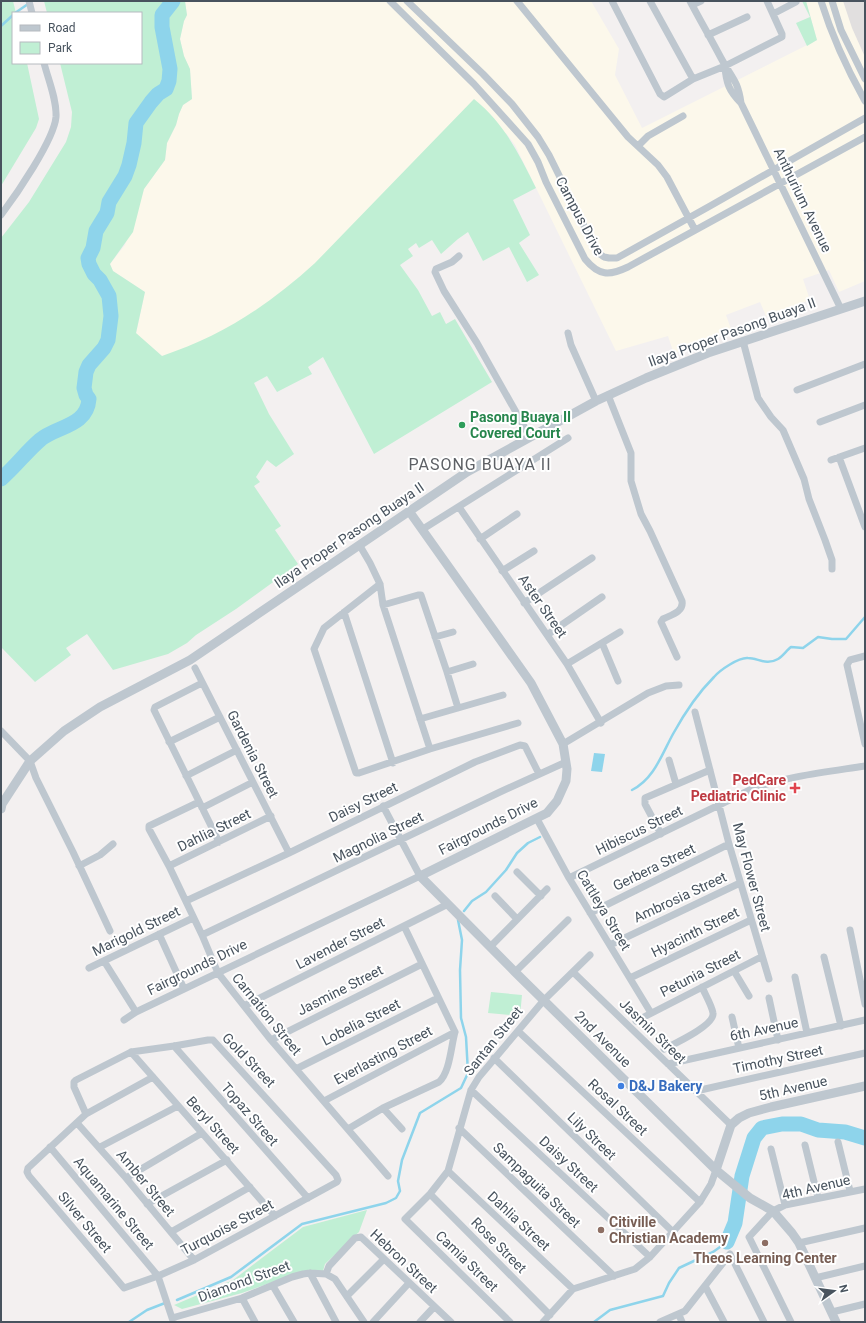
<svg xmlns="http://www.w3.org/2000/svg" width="866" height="1323" font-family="Roboto,sans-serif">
<rect width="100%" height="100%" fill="#f3f0f0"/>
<!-- commercial -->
<path fill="#fcf8eb" d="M 185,1 L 591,1 L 619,49 L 615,75 L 642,128 L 817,40 L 806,1 L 865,1 L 865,259 L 863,260 L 865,264 L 865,281 L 839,292 L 829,270 L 803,279 L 810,300 L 766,316 L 760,302 L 726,315 L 731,329 L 674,354 L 668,336 L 616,351 L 515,145 L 506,133 L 179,370 L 136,334 L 145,292 L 113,271 L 110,264 L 125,245 L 144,189 L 165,160 L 167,143 L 176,125 L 179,114 L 183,105 L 192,99 L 190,70 L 184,56 L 180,39 L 184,21 L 187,15 Z"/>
<!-- education -->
<path fill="#e1dfdf" d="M 843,1 L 865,1 L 865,57 L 852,28 Z"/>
<!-- green -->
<path fill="#c0efd4" d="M 1,1 L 13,1 L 16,13 L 13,13 L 13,63 L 27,63 L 39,119 L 36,128 L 1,186 Z
M 44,1 L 185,1 L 187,15 L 184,21 L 180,39 L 184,56 L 190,69 L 192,99 L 183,105 L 179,114 L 176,125 L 167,143 L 165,160 L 144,189 L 133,232 L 110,264 L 113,271 L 145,292 L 136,333 L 162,356 C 222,336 269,305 315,263 L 474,99 C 505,124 519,154 536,188 L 513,200 L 530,235 L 519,243 L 539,275 L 527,282 L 509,247 L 483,261 L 468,232 L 458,239 L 441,254 L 432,240 L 419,248 L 416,243 L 408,249 L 413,256 L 400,265 L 418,290 L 432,316 L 440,312 L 446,324 L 455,319 L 492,382 L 374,454 L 323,357 L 308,367 L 312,374 L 277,392 L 267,376 L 254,383 L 269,414 L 294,454 L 276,467 L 267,460 L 256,477 L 260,482 L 254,486 L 281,526 L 275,530 L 298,564 L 236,609 L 196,635 L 187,643 L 168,654 L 113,670 L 87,634 L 66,648 L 71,655 L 35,682 L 1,647 L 1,238 L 29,202 L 66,142 L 71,127 L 72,112 L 60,63 L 141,63 L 141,13 L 47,13 Z
M 802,1 L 806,1 L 817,40 L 807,46 L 796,23 L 810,17 Z
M 491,992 L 522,995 L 520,1016 L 488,1013 Z
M 367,1210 L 359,1232 L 325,1264 L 323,1271 L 300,1272 L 242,1293 L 182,1309 L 174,1305 L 233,1280 L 303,1227 Z"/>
<!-- water -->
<path fill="#8ed4eb" d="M 594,753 L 605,754 L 602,772 L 591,771 Z"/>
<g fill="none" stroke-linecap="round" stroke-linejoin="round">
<!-- stream -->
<path stroke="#8ed4eb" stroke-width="2.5" d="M 15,13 L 28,4
M 1,26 L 13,15
M 632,790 C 654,779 662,754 673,734 C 684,714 698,693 714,677 C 720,670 739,657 748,658 C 758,658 766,666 778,659 C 782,657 787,650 791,647 L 803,648 L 818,637 L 832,639 L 846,639 L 865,617
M 464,911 L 472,901 L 486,892 L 506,870 L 517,853 L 528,843 L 540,837
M 177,1300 L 231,1277 L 302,1224 L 386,1203 L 396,1198 L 400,1191 L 398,1181 L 402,1160 L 420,1113 L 461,1088 L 468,1073 L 466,1037 L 461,1018 L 460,970 L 462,940 L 458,920
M 129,1322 L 147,1310 L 165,1303
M 594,1322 L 610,1310 L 663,1296 L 669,1283 L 679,1268 L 713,1252 L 727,1242"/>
<!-- river -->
<path stroke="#8ed4eb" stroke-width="15" d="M 1,479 C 15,467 26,452 40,440 C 56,426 87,427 89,399 L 86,395 L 84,388 L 86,372 L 89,365 L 104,348 L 108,340 L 111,316 L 109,296 L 100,280 L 94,274 L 89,264 L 88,258 L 93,248 L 96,231 L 107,213 L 109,202 L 125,176 L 129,165 L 134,143 L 136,123 L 151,102 L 158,94 L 166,89 L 169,81 L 170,69 L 162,27 L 162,15 L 173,1
M 727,1242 L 735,1223 L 742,1176 L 754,1138 L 762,1128 L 782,1124 L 801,1124 L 818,1130 L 845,1132 L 865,1138"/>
<!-- minor -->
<path stroke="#bec7cf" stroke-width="7" d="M 29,1 L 32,13
M 390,1 L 474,84 L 528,144 L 538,162 L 546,182 L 585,259 C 599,276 609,276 628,267 L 865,137
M 407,1 L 483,74 L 512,104 L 538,137 L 549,155 L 597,252 L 604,257 L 609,258 L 617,258 L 710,206 L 865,118
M 517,1 L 628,137 L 658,165 L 667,177 L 695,230
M 612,1 L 660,94 L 664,97 L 693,79 L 725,66 L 782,37 L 782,34 L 767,1
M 650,1 L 693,79
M 690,1 C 700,20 711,39 721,58 C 731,77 738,80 741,103
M 821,1 C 832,36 847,69 865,101
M 832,1 L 841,30 L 865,79
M 692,5 L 701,1
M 773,14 L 796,2
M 708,35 L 747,17
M 725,66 C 726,83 729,91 741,103 L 841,309
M 638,146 L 648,136 L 683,116
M 1,215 C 16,195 54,140 56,117 C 57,100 48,79 44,63
M 459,256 L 452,262 L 436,269 L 435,272 L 444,291 L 477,343 L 530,437
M 568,333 L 571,345 L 596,401
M 743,341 L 758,398 L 771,417 L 783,430 L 804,479 L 809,499 L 825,540 L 832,560 L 832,569
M 797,390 L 865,364
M 608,395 L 631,453 L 631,481 L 641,514 L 650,531 L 682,601 C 684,612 671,615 663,619 L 661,622 L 677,657
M 820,422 L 865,405
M 839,457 L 865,527
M 831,460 L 865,448
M 459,507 L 567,664 L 601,723
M 423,529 L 568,438
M 480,539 L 517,514
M 360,546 L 370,563 L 380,584 L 383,605 L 430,749
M 502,571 L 534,551
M 380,584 L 324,628 L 314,649 L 356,773 L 359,773 L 430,749 L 518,723
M 524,603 L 592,558
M 383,605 L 418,595 L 421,595 L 447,672 L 458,708
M 344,612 L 393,763
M 547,635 L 602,597
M 435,637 L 453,632
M 602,643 L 618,681
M 865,656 L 850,660 L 847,665 L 865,744
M 567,664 L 620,632
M 195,668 L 289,853
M 447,672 L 473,664
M 202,683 L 155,707 L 154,710 L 219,842
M 695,712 L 729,844 L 769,979
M 420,719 L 503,695
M 1,731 L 30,761 L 36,778 L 73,852 L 110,931
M 169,742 L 220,717
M 563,744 L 648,693 L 666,686 L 679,685
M 669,760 L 676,784
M 186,776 L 237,750
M 199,802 L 149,826 L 149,829 L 169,866 L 202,935 L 218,973 L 271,1040 L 388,1176
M 202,808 L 253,782
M 537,819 L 569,878 L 651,1013
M 661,834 L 645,804 L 645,798 L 710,770
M 79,866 L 100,855 L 113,844
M 169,866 L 271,816
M 517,872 L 541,896
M 569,878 L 752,789 C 788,776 826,772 865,766
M 495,896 L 517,919
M 186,901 L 289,853 L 475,762 L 520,745 L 525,746 L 539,774
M 590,913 L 729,844
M 404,926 L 455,1032
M 850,930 L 865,1004
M 159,934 L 184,989
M 202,935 L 500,792 L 566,762
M 610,945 L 740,883
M 490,947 L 547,889
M 824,957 L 841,1026
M 104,961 L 136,1012
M 89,968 L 193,918
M 734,971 L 749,996
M 515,972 L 568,920
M 573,972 L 731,1125
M 795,977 L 807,1033
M 630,978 L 751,920
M 769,998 L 778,1040
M 244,1006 L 448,904
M 732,1017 L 739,1048
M 124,1020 L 136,1012 L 420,876 L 383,806
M 636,1021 L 761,957
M 518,1031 L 700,1202
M 271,1040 L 422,964
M 174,1046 L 308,1198
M 664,1049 C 674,1044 715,1025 713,1013 C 712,1006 705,994 702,987
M 131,1052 L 275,1216
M 494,1058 L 673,1232
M 668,1064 L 865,1020
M 296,1069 L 438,998
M 471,1090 L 650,1257
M 696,1091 L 865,1053
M 324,1101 L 455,1032
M 383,1108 L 402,1129
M 86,1114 L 74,1087 L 74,1082 L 76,1080 L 131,1052 L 174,1046 L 208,1040 L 213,1040 L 336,1175 L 338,1180 L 337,1182 L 194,1260 L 158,1276 L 124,1288 L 29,1176 L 27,1172 L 28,1168 L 86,1114 L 153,1077
M 77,1123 L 126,1178 L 194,1260
M 459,1128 L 614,1276
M 348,1129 L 383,1108 L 439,1082 C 450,1072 451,1046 455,1032
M 838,1142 L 850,1191
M 805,1145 L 818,1198
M 50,1147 L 158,1276 L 173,1321
M 100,1147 L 178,1106
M 771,1149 L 785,1205
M 448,1171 L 573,1289
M 126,1178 L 202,1133
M 430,1194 L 550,1315
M 147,1204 L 227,1160
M 171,1232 L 250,1187
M 799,1243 L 865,1228
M 310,1273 L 336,1322
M 326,1274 L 329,1266 L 355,1238 L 361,1237 L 451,1322
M 815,1278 L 865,1266
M 273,1286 L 294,1322
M 705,1286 L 724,1322
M 347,1296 L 384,1259
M 242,1298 L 255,1322
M 832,1312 L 865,1304
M 679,1315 L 682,1322
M 172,1318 L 242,1298 L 292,1277 L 303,1274 L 310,1273 L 326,1274 L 335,1279 L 364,1322
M 373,1322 L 409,1283
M 420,1322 L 434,1307
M 510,1322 L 405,1219 L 430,1194 L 448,1171 L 471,1090 L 479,1077 L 544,1000 L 590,955
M 543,1322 L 573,1289 L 635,1269 L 650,1257 L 700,1202 L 711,1184 L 716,1170
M 660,1322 L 685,1311 L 730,1254 L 764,1322
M 791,1322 L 749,1237 L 773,1211 L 785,1205 L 865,1189"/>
<!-- tertiary -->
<path stroke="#bec7cf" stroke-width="9" d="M 409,511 L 531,683 L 563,744 L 567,769 L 566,781 L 557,801 L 547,813 L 420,876 L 515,972 L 716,1170 L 750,1198 L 773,1211 L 792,1233 L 799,1243 L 836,1322
M 1,809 L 2,804 L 30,761 L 64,731 L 100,707 L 190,660 L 467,472 L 596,401 L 646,378 L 708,353 L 865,301
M 716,1170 L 731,1125 L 739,1118 L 749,1113 L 771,1107 L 865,1086"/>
</g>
<!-- markers -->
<circle fill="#2e9e5b" stroke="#fff" stroke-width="1.5" cx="462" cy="425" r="4"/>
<path fill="#e0444e" stroke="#fff" stroke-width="1.5" d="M793 782h4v4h4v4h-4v4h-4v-4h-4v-4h4z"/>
<circle fill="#3f7fe0" stroke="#fff" stroke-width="1.5" cx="621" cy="1086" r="4"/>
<g fill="#8d6e63" stroke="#fff" stroke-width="1.5">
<circle cx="601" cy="1230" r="4"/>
<circle cx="765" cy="1243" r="4"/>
</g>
<g text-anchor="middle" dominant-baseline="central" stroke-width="4" stroke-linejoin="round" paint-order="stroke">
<!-- street labels -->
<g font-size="14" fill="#48535e" stroke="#fff">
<text transform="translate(803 200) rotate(64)">Anthurium Avenue</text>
<text transform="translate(580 216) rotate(62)">Campus Drive</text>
<text transform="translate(732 332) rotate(-20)">Ilaya Proper Pasong Buaya II</text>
<text transform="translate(349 535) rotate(-34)">Ilaya Proper Pasong Buaya II</text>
<text transform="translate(543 606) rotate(55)">Aster Street</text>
<text transform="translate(253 754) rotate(63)">Gardenia Street</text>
<text transform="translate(363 802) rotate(-26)">Daisy Street</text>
<text transform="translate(488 826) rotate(-27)">Fairgrounds Drive</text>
<text transform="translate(214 830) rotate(-26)">Dahlia Street</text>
<text transform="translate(639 830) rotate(-26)">Hibiscus Street</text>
<text transform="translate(378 837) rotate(-26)">Magnolia Street</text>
<text transform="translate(654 867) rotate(-26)">Gerbera Street</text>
<text transform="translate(752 877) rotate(75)">May Flower Street</text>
<text transform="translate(680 897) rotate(-25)">Ambrosia Street</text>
<text transform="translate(604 910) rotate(59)">Cattleya Street</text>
<text transform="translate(136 931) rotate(-26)">Marigold Street</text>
<text transform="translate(695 932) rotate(-26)">Hyacinth Street</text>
<text transform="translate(340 943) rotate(-27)">Lavender Street</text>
<text transform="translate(197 967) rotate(-26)">Fairgrounds Drive</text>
<text transform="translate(700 973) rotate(-27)">Petunia Street</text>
<text transform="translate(340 990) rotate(-27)">Jasmine Street</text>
<text transform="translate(267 1014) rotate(51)">Carnation Street</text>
<text transform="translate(361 1022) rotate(-27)">Lobelia Street</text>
<text transform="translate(764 1029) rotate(-12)">6th Avenue</text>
<text transform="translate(653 1031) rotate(44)">Jasmin Street</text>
<text transform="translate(603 1039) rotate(45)">2nd Avenue</text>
<text transform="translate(493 1041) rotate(-51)">Santan Street</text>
<text transform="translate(383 1055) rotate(-28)">Everlasting Street</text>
<text transform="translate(778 1059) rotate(-12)">Timothy Street</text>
<text transform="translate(249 1060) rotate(46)">Gold Street</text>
<text transform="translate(793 1088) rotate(-13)">5th Avenue</text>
<text transform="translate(618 1107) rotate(43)">Rosal Street</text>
<text transform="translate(250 1114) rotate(49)">Topaz Street</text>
<text transform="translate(213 1125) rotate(48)">Beryl Street</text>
<text transform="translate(592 1136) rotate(44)">Lily Street</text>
<text transform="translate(569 1164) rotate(43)">Daisy Street</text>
<text transform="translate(146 1183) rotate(50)">Amber Street</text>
<text transform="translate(537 1185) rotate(44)">Sampaguita Street</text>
<text transform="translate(816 1187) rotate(-13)">4th Avenue</text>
<text transform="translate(114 1203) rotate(50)">Aquamarine Street</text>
<text transform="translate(519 1221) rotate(43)">Dahlia Street</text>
<text transform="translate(85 1222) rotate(50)">Silver Street</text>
<text transform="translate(227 1227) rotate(-28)">Turquoise Street</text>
<text transform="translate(499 1245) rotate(45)">Rose Street</text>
<text transform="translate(404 1261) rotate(43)">Hebron Street</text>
<text transform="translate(467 1261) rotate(44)">Camia Street</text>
<text transform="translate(244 1281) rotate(-20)">Diamond Street</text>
</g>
<!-- leisure labels -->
<g font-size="14" font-weight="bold" fill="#27864d" stroke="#fff" text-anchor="start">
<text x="470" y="417">Pasong Buaya II<tspan x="470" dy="16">Covered Court</tspan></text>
</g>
<!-- health labels -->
<g font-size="14" font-weight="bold" fill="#be3a42" stroke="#fff" text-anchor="end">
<text x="786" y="780">PedCare<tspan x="786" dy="16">Pediatric Clinic</tspan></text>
</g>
<!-- shop labels -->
<g font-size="14" font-weight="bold" fill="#366cbe" stroke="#fff" text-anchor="start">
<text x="629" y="1086">D&amp;J Bakery</text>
</g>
<!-- education labels -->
<g font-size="14" font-weight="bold" fill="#785e54" stroke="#fff" text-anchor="start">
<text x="609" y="1222">Citiville<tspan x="609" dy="16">Christian Academy</tspan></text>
<text x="765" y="1258" text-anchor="middle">Theos Learning Center</text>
</g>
<!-- quarter labels -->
<g font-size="16" letter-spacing="1" fill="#5d6065" stroke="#fff">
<text x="480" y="464">PASONG BUAYA II</text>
</g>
</g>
<!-- border -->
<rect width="866" height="1323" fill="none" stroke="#48535e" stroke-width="4"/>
<!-- legend -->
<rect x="12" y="12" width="130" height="52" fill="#ffffff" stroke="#b6babf"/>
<rect x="20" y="25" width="20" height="6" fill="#bec7cf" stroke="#b6babf"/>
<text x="48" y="32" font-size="12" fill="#48535e">Road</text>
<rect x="20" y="42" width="20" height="12" fill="#c0efd4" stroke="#b6babf"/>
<text x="48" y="52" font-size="12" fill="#48535e">Park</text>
<!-- north arrow -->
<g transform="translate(834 1291) rotate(76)" stroke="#ffffff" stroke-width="3" paint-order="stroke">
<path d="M0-3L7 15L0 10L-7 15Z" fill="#48535e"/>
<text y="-6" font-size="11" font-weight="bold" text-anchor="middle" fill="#48535e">N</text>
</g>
</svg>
